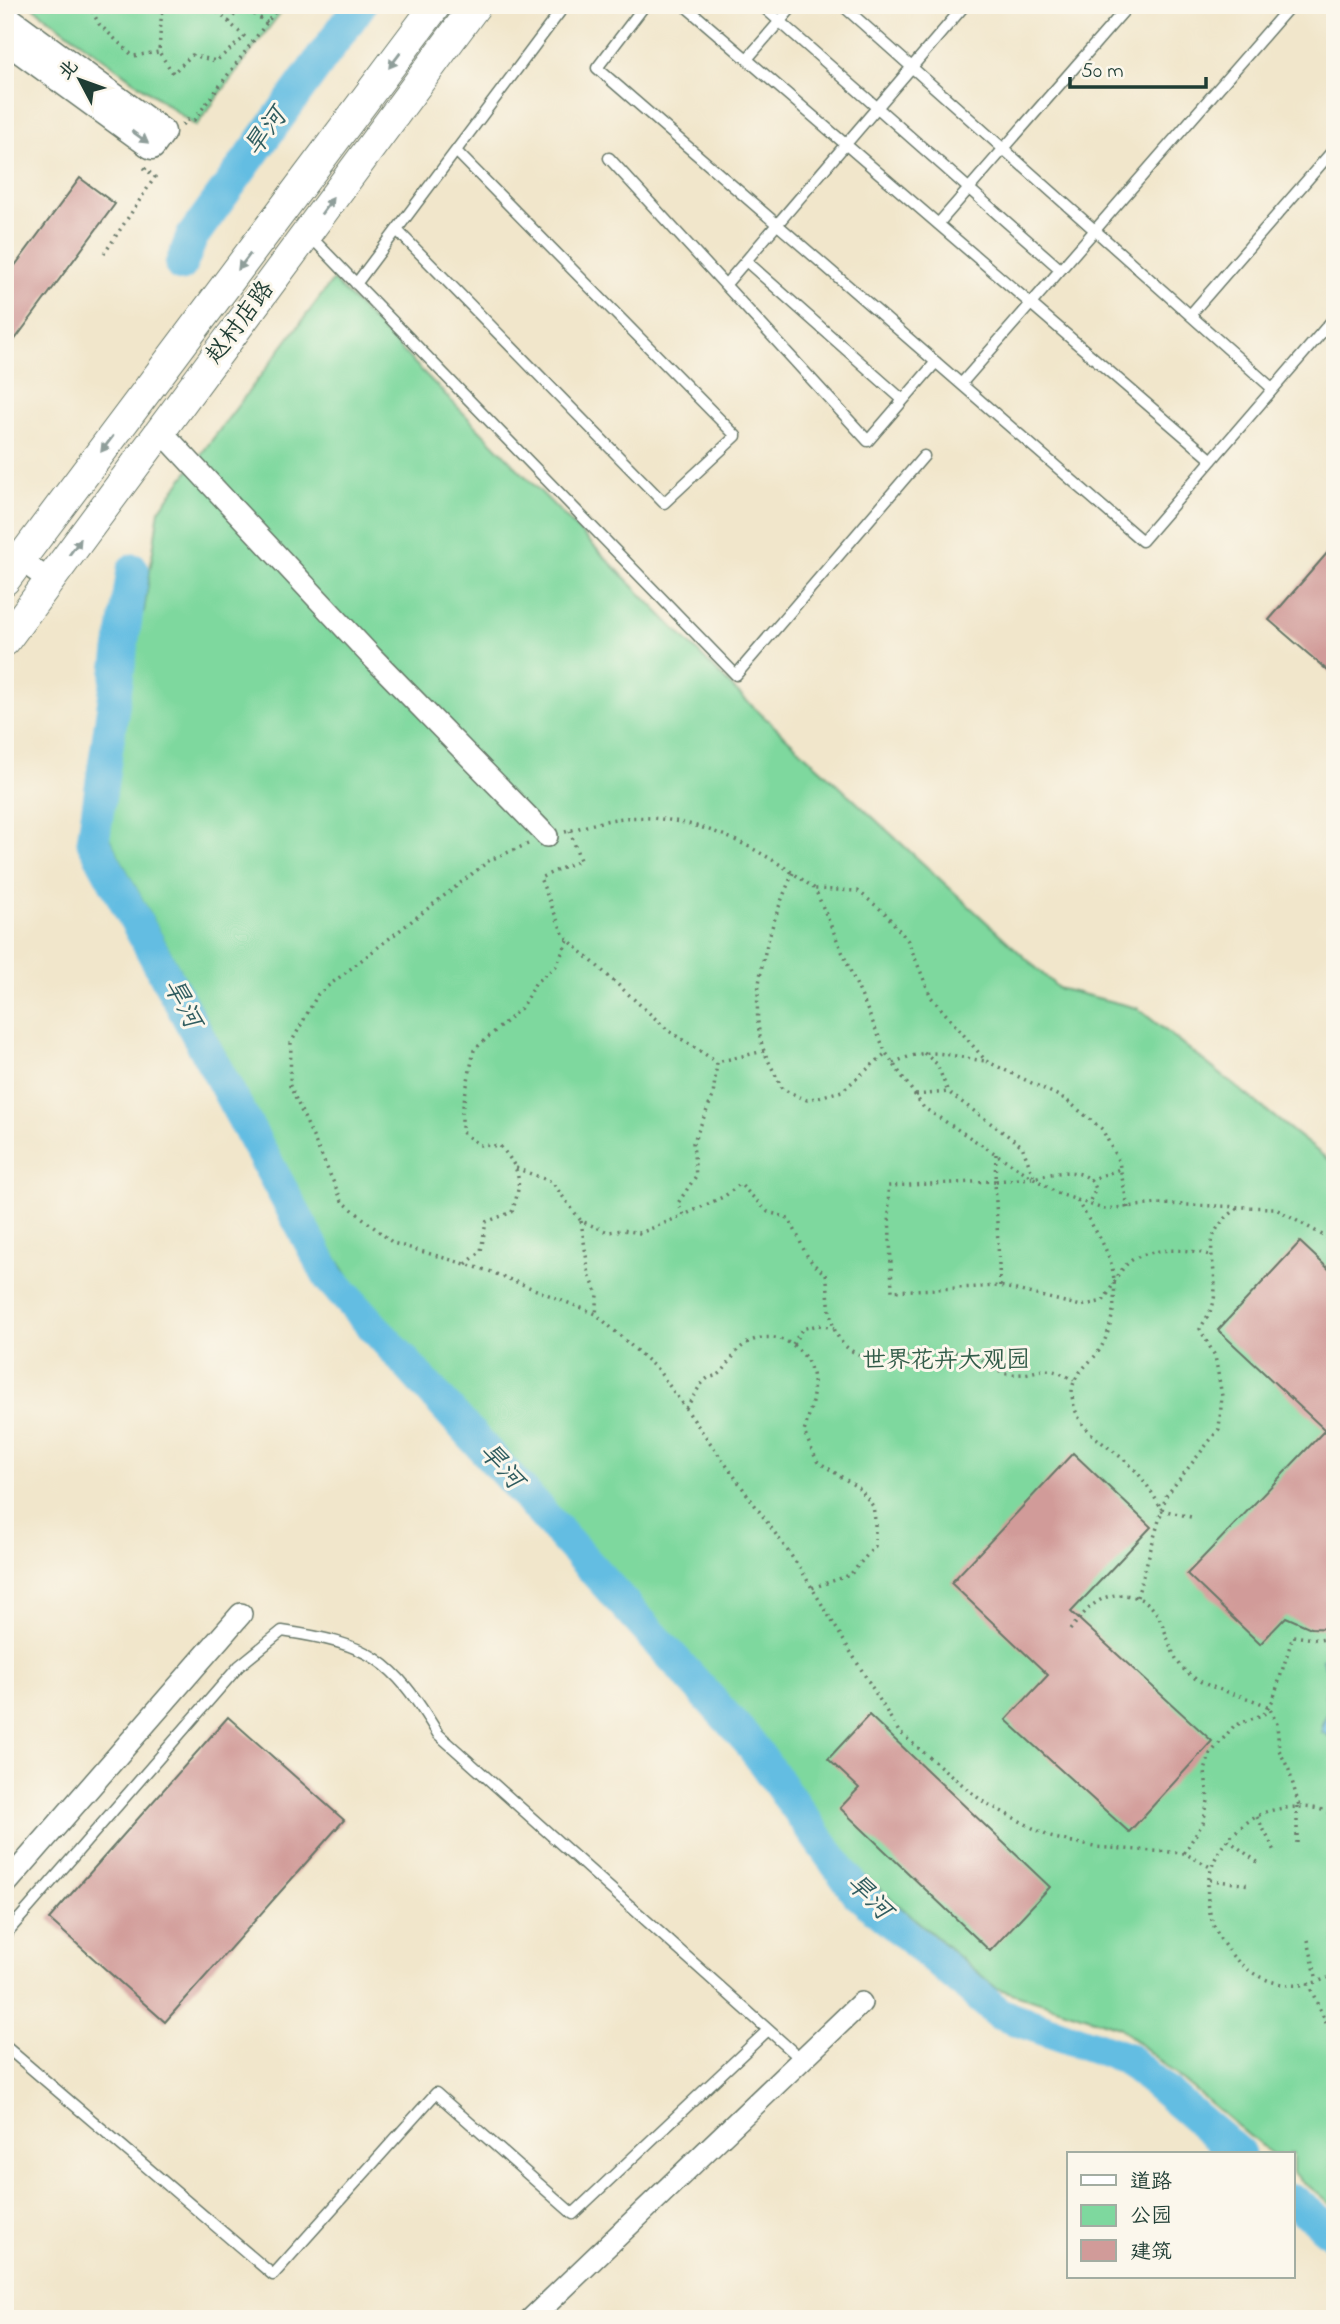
<svg xmlns="http://www.w3.org/2000/svg" width="1340" height="2324" font-family="'Indie Flower','LXGW WenKai TC',sans-serif">
<rect width="100%" height="100%" fill="#fbf7ec"/>
<filter id="ink" filterUnits="userSpaceOnUse"><feTurbulence type="fractalNoise" baseFrequency=".0143" numOctaves="2"/><feDisplacementMap in="SourceGraphic" scale="14" xChannelSelector="R" yChannelSelector="G"/><feConvolveMatrix kernelMatrix="1 2 1 2 8 2 1 2 1" color-interpolation-filters="sRGB"/></filter>
<filter id="wash" filterUnits="userSpaceOnUse"><feTurbulence type="fractalNoise" baseFrequency=".00686" numOctaves="4" result="noise"/><feDisplacementMap in="SourceGraphic" scale="28" xChannelSelector="R" yChannelSelector="G"/><feGaussianBlur stdDeviation="1.57" result="paint"/><feColorMatrix in="noise" values="0 0 0 0 0 0 0 0 0 0 0 0 0 0 0 0 0 1.4 0 .05"/><feComposite in="paint" operator="in"/></filter>
<g filter="url(#wash)">
<rect width="100%" height="100%" fill="#f1e6cb"/>
<!-- green -->
<path fill="#7ed89e" stroke="#4e8a69" stroke-width="2" d="M 30,5 L 286,5 L 196,126 Z
M 333,280 L 736,691 L 1058,988 L 1137,1008 L 1335,1165 L 1335,2208 L 1293,2173 L 1293,2154 L 1271,2154 L 1119,2027 L 996,1988 L 862,1874 L 749,1720 L 395,1349 L 328,1245 L 107,834 L 103,666 L 144,611 L 159,510 Z"/>
<!-- water -->
<path fill="#64bde2" stroke="#427d8b" stroke-width="2" d="M 1335,1656 L 1335,1740 L 1322,1732 L 1322,1724 L 1330,1709 L 1325,1697 L 1329,1676 L 1322,1659 Z"/>
<g fill="none" stroke-linecap="round" stroke-linejoin="round">
<!-- river -->
<path stroke="#64bde2" stroke-width="33" d="M 181,265 L 192,237 L 360,5
M 133,570 L 93,842 L 330,1279 L 749,1742 L 857,1893 L 1000,2014 L 1126,2058 L 1239,2154
M 1293,2200 L 1335,2235"/>
</g>
<g id="blocks">
<!-- building -->
<path fill="#d19b99" d="M 80,178 L 115,204 L 5,353 L 5,279 Z
M 1335,544 L 1335,677 L 1269,620 Z
M 1300,1242 L 1335,1275 L 1335,1629 L 1311,1628 L 1286,1617 L 1260,1644 L 1187,1574 L 1325,1430 L 1218,1330 Z
M 1073,1453 L 1151,1527 L 1071,1612 L 1212,1741 L 1129,1832 L 1006,1720 L 1048,1675 L 951,1583 Z
M 869,1715 L 1050,1887 L 990,1951 L 840,1808 L 859,1788 L 828,1759 Z
M 228,1717 L 344,1820 L 165,2022 L 49,1919 Z"/>
</g>
</g>
<g filter="url(#ink)">
<use href="#blocks" fill-opacity="0" stroke="#687869" stroke-width="2"/>
<g fill="none" stroke-linecap="round" stroke-linejoin="round">
<defs>
<path id="service" d="M 645,5 L 597,68 L 1142,541 L 1335,317
M 684,5 L 1212,460
M 761,5 L 1060,269
M 842,5 L 1273,389
M 747,59 L 794,5
M 609,158 L 868,441 L 936,362
M 938,224 L 1129,5
M 397,230 L 664,503 L 736,436 L 456,151
M 309,235 L 736,675 L 924,456
M 746,261 L 903,400
M 356,284 L 565,5
M 726,284 L 965,5
M 1190,315 L 1335,148
M 961,384 L 1291,5
M 5,1935 L 239,1666 L 282,1631 C 370,1644 392,1658 438,1734 L 802,2060
M 5,2046 L 273,2275 L 436,2093 L 573,2214 L 768,2030"/>
<path id="minor" d="M 161,431 L 371,656 L 547,836
M 5,549 L 50,581
M 5,1885 L 241,1614
M 531,2319 L 861,2003"/>
<path id="tertiary" d="M 5,17 L 162,132 L 152,146 L 5,39"/>
<path id="secondary" d="M 5,580 L 436,5
M 5,641 L 476,5"/>
</defs>
<!-- service casing -->
<use href="#service" stroke="#687869" stroke-width="13"/>
<!-- minor casing -->
<use href="#minor" stroke="#687869" stroke-width="24"/>
<!-- tertiary casing -->
<use href="#tertiary" stroke="#687869" stroke-width="29"/>
<!-- secondary casing -->
<use href="#secondary" stroke="#687869" stroke-width="32"/>
<!-- path -->
<path stroke="#687869" stroke-width="3.5" stroke-dasharray="2 5" stroke-linecap="butt" d="M 89,5 L 99,24 L 133,56 L 159,52
M 162,5 L 159,52 L 173,73 L 192,55 L 216,61 L 245,37 L 210,5
M 229,22 L 241,6 L 268,23
M 182,125 L 186,120 L 194,120 L 280,5
M 104,254 L 155,177 L 145,169 L 147,167
M 570,831 L 580,860 L 540,878 L 564,936 L 669,1031 L 717,1062
M 565,832 C 584,827 604,820 623,818 C 694,813 760,847 815,889
M 528,844 L 490,860 L 318,994 L 291,1043 L 290,1086 L 342,1201 L 393,1243 L 489,1271 L 596,1314 L 658,1370 L 800,1568 L 899,1732 L 982,1801 L 1050,1837 L 1094,1847 L 1184,1853 L 1212,1868
M 793,873 C 771,921 745,999 764,1051 C 769,1063 777,1077 782,1089 L 807,1100 L 842,1091 L 886,1053
M 764,1051 L 717,1062 L 713,1096 L 693,1143 L 696,1176 L 678,1203 L 684,1215 L 725,1196 L 740,1184 L 768,1212 L 786,1217 C 804,1238 799,1257 826,1274 C 829,1291 828,1312 834,1328 C 851,1376 911,1353 949,1352 C 956,1352 969,1353 976,1356 C 987,1360 995,1373 1008,1374 C 1040,1377 1039,1360 1074,1380
M 924,1053 L 937,1064 L 948,1092
M 893,1063 C 932,1045 945,1056 985,1061
M 916,1095 L 948,1092 L 1022,1146 L 1034,1178 C 1053,1173 1087,1164 1096,1189 L 1088,1204
M 996,1154 L 995,1181 L 1032,1178
M 516,1168 L 552,1182 L 581,1221 L 608,1232 L 623,1230 L 640,1233 L 684,1215
M 1090,1180 L 1120,1169
M 1077,1201 C 1090,1222 1106,1244 1112,1267 C 1118,1294 1113,1333 1096,1355 C 1085,1367 1071,1377 1072,1395 C 1076,1435 1111,1444 1135,1470 C 1146,1482 1154,1496 1162,1510 L 1191,1517
M 1128,1208 L 1119,1162 L 1102,1129 L 1065,1099 L 986,1061 L 931,997 L 908,941 L 885,913 L 858,891 L 815,889 L 886,1053 L 924,1108 L 1057,1193 L 1103,1209 L 1158,1204 L 1274,1208 L 1335,1242
M 581,1221 L 589,1275 L 598,1295 L 596,1314
M 466,1264 L 481,1251 L 486,1222 L 512,1212 C 522,1182 522,1171 500,1146 L 479,1145 L 462,1132 L 462,1111 L 474,1050 L 521,1008 L 536,982 L 556,966 L 568,940
M 1000,1286 L 995,1181 L 888,1186 L 892,1291 L 1000,1286 L 1081,1306 L 1103,1301 C 1111,1290 1118,1272 1128,1263 C 1146,1247 1188,1248 1209,1255
M 793,1344 L 802,1329 L 818,1325 L 834,1328
M 686,1408 C 692,1400 699,1384 708,1378 C 709,1377 717,1376 718,1375 C 730,1366 733,1351 747,1343 C 776,1327 810,1347 813,1380 C 815,1398 809,1415 804,1432 L 817,1461 L 860,1489 L 873,1506 L 875,1520 L 875,1546 L 850,1575 L 812,1588
M 1137,1597 L 1166,1496 L 1219,1429 L 1222,1396 L 1215,1356 L 1200,1329 C 1205,1320 1213,1309 1214,1300 C 1220,1259 1193,1238 1240,1207
M 1070,1630 C 1087,1609 1101,1590 1131,1596 C 1171,1604 1161,1653 1189,1674 C 1210,1691 1244,1694 1269,1707 L 1277,1724 L 1279,1750 L 1289,1770 L 1299,1806
M 1297,1806 L 1297,1846
M 1335,1816 C 1318,1805 1296,1806 1278,1809 C 1259,1812 1245,1823 1232,1835 C 1164,1904 1251,2022 1335,1974
M 1257,1817 L 1275,1851
M 1228,1840 L 1260,1864
M 1184,1853 L 1203,1823 L 1208,1801 L 1205,1771 L 1210,1754 L 1234,1726 L 1264,1714 L 1273,1700 L 1293,1636 L 1320,1640 L 1335,1637
M 1210,1880 L 1251,1885
M 1328,1930 L 1335,1937
M 1308,1940 L 1317,1981
M 1308,1983 L 1327,2025 L 1335,2032"/>
<!-- service -->
<use href="#service" stroke="#fff" stroke-width="10"/>
<!-- minor -->
<use href="#minor" stroke="#fff" stroke-width="21"/>
<!-- tertiary -->
<use href="#tertiary" stroke="#fff" stroke-width="26"/>
<!-- secondary -->
<use href="#secondary" stroke="#fff" stroke-width="30"/>
</g>
<!-- one-way arrows -->
<defs><path id="oneway-solid" d="M-6-.8H1V-3.2L6.5 0L1 3.2V.8H-6Z" transform="scale(1.75)"/></defs>
<g fill="#8f9e9a">
<use href="#oneway-solid" transform="translate(395 60) rotate(127)"/>
<use href="#oneway-solid" transform="translate(140 137) rotate(36)"/>
<use href="#oneway-solid" transform="translate(327 206) rotate(-54)"/>
<use href="#oneway-solid" transform="translate(244 262) rotate(127)"/>
<use href="#oneway-solid" transform="translate(107 444) rotate(127)"/>
<use href="#oneway-solid" transform="translate(75 547) rotate(-54)"/>
</g>
</g>
<g text-anchor="middle" dominant-baseline="central" stroke-width="6" stroke-linejoin="round" paint-order="stroke">
<!-- street labels -->
<g font-size="24" fill="#1f3d34" stroke="#fbf7ec">
<text transform="translate(241 323) rotate(-53)">赵村店路</text>
</g>
<!-- park labels -->
<g font-size="24" fill="#325c49" stroke="#fbf7ec">
<text x="946" y="1361">世界花卉大观园</text>
</g>
<!-- water labels -->
<g font-size="26" font-style="italic" fill="#305d60" stroke="#fbf7ec">
<text transform="translate(267 133) rotate(-54)">旱河</text>
<text transform="translate(181 1004) rotate(62)">旱河</text>
<text transform="translate(500 1467) rotate(48)">旱河</text>
<text transform="translate(868 1898) rotate(45)">旱河</text>
</g>
</g>
<!-- margin -->
<rect width="1340" height="2324" fill="none" stroke="#fbf7ec" stroke-width="28"/>
<!-- legend -->
<rect x="1067" y="2152" width="228" height="126" fill="#fbf7ec" stroke="#a3ada2" stroke-width="2"/>
<rect x="1081" y="2175" width="35" height="10" fill="#ffffff" stroke="#a3ada2" stroke-width="2"/>
<text x="1130" y="2188" font-size="21" fill="#1f3d34">道路</text>
<rect x="1081" y="2205" width="35" height="21" fill="#7ed89e" stroke="#a3ada2" stroke-width="2"/>
<text x="1130" y="2222" font-size="21" fill="#1f3d34">公园</text>
<rect x="1081" y="2240" width="35" height="21" fill="#d19b99" stroke="#a3ada2" stroke-width="2"/>
<text x="1130" y="2258" font-size="21" fill="#1f3d34">建筑</text>
<!-- north arrow -->
<g transform="translate(80 80) rotate(311)" stroke="#fbf7ec" stroke-width="5" paint-order="stroke">
<path d="M0-5L12 26L0 18L-12 26Z" fill="#1f3d34"/>
<text y="-10" font-size="19" font-weight="bold" text-anchor="middle" fill="#1f3d34">北</text>
</g>
<!-- scale -->
<path d="M1070 77v10h136v-10" fill="none" stroke="#1f3d34" stroke-width="3.5"/>
<text x="1081" y="77" font-size="21" fill="#1f3d34" stroke="#fbf7ec" stroke-width="5" paint-order="stroke">50 m</text>
</svg>
